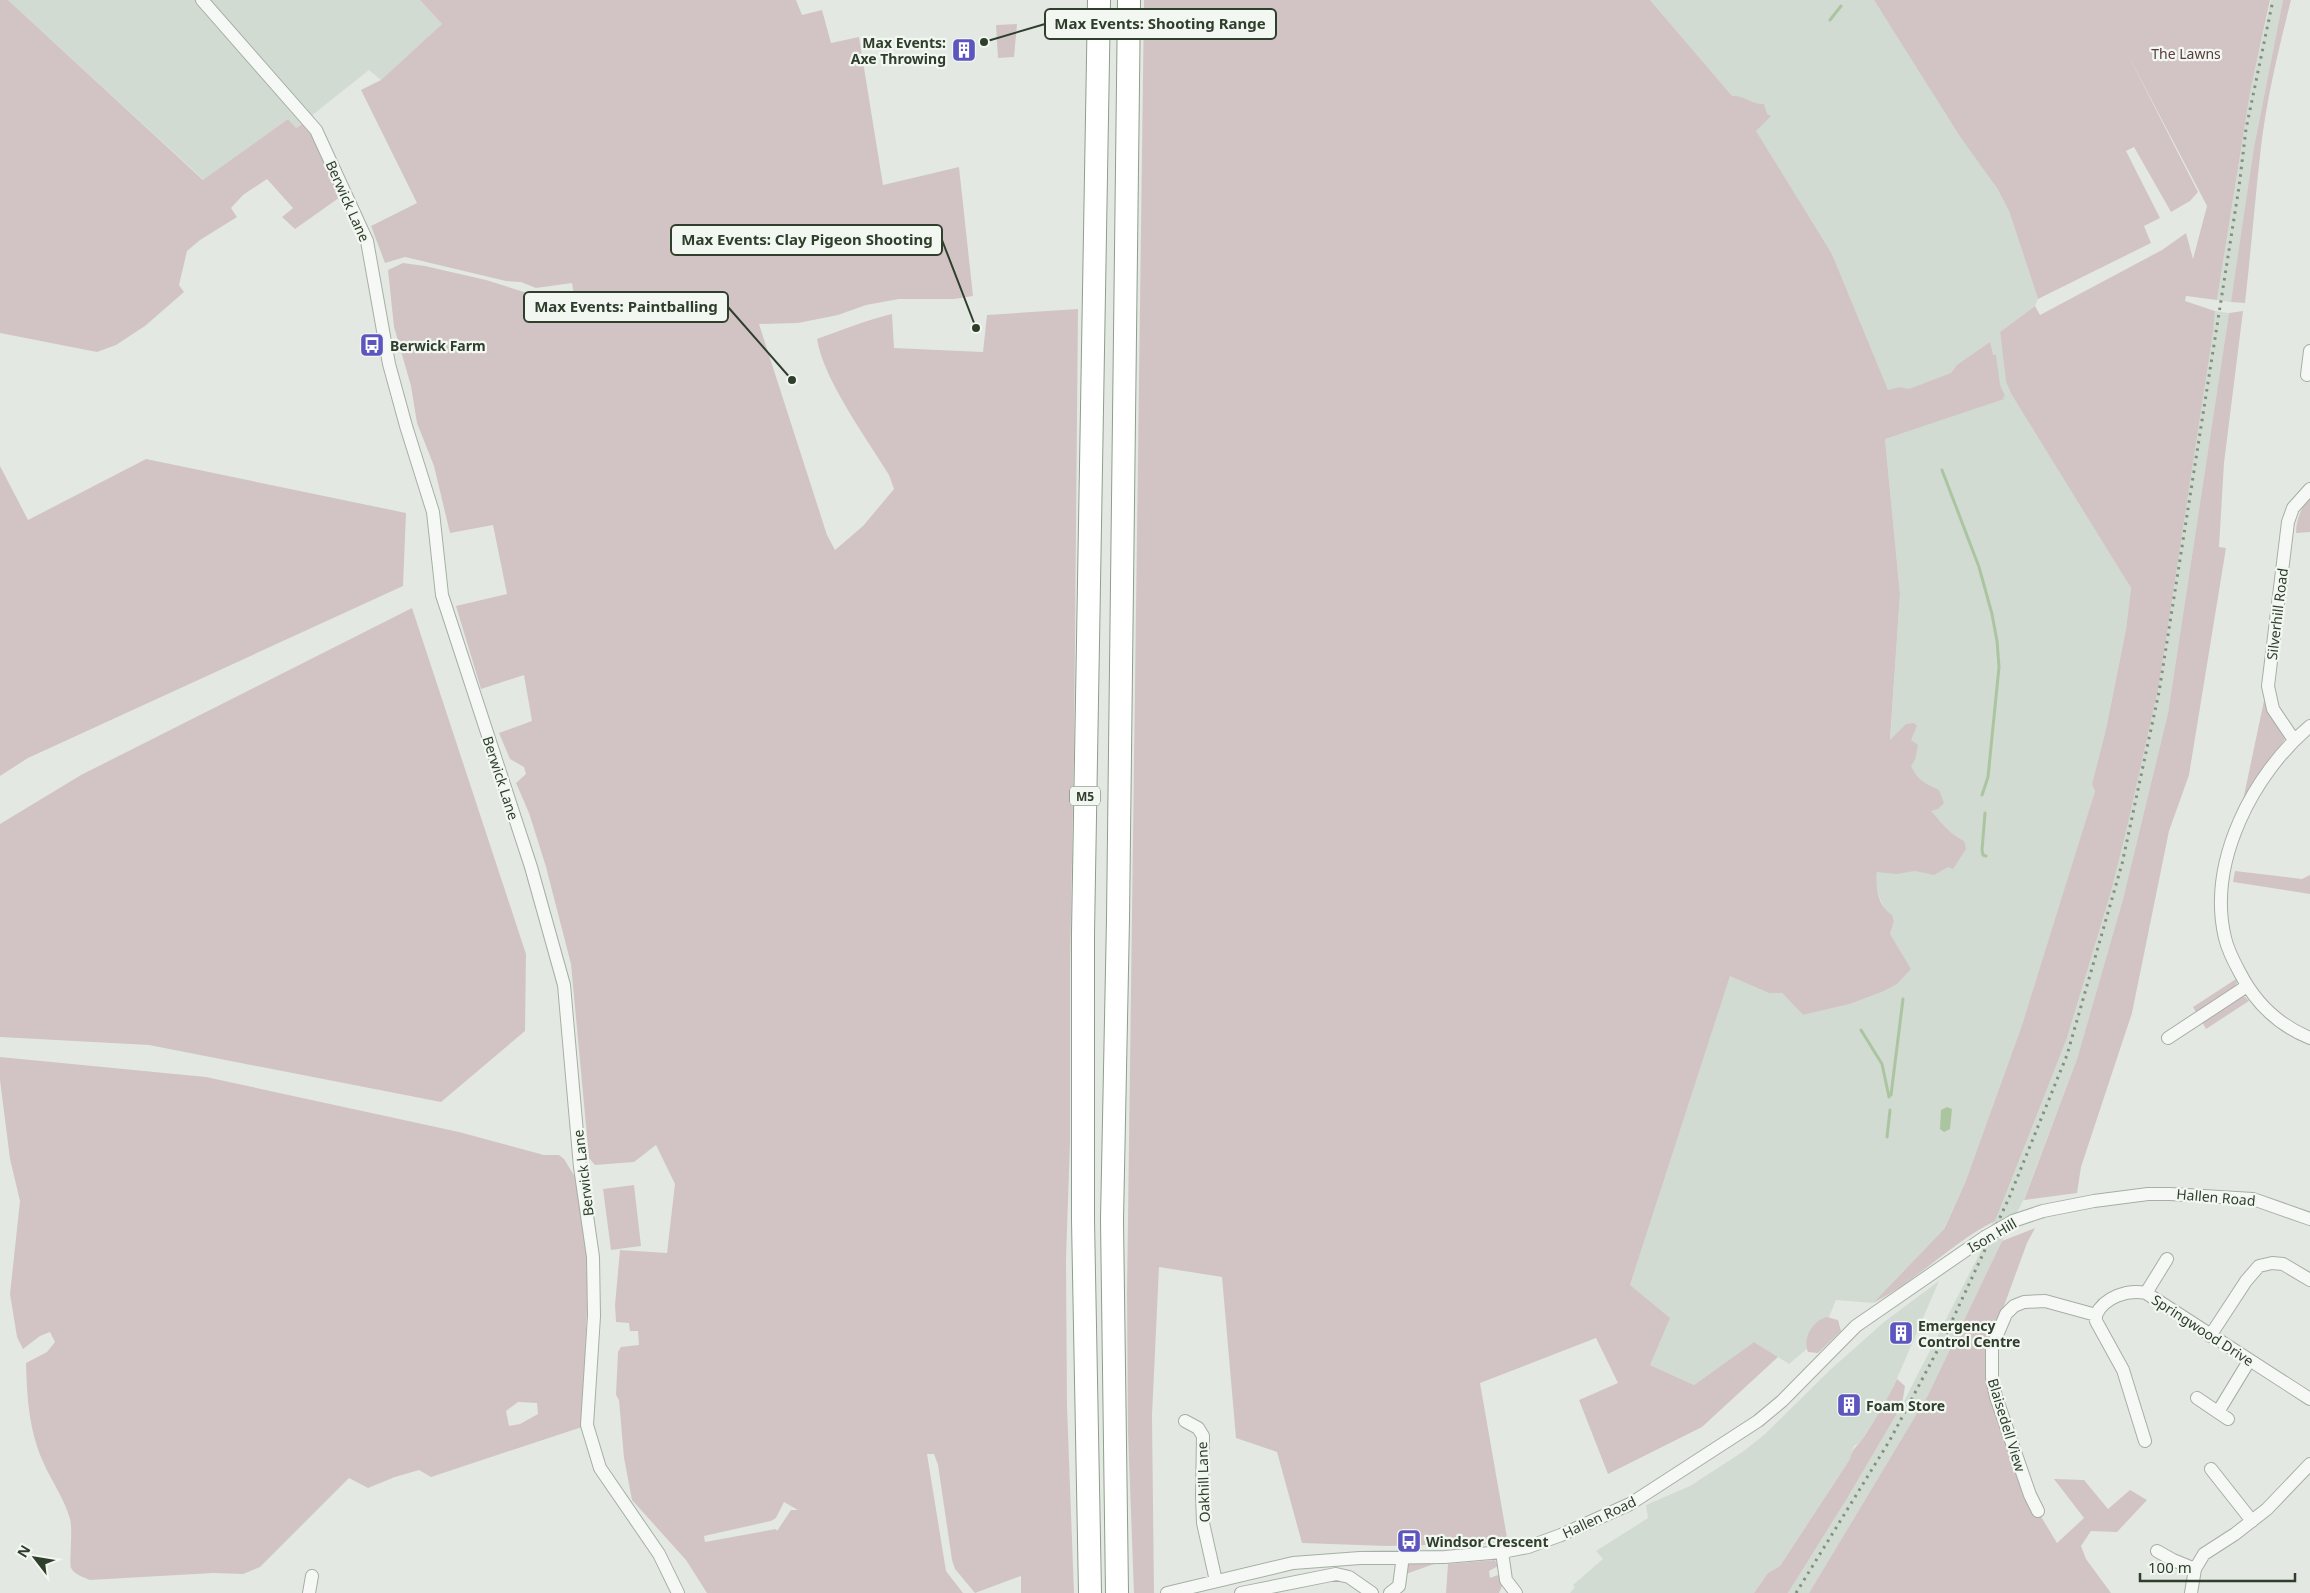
<svg xmlns="http://www.w3.org/2000/svg" width="2310" height="1593" font-family="'Noto Sans',sans-serif">
<rect width="100%" height="100%" fill="#e3e9e2"/>
<!-- built -->
<path fill="#d2dbd1" d="M 8,0 L 420,0 L 442,24 L 381,80 L 369,70 L 296,128 L 288,119 L 204,180 Z
M 1650,0 L 1874,0 L 1997,188 L 2009,211 L 2038,299 L 2035,306 L 2000,332 L 2006,382 L 2131,588 L 2126,629 L 2106,729 L 2092,784 L 2095,790 L 2076,855 L 2022,1025 L 1965,1183 L 1943,1230 L 1873,1303 L 1836,1300 L 1821,1337 L 1789,1364 L 1754,1342 L 1694,1385 L 1650,1365 L 1630,1285 L 1730,975 L 1769,993 L 1782,993 L 1803,1015 L 1850,1004 L 1882,992 L 1890,934 L 1894,921 L 1885,910 L 1875,887 L 1885,817 L 1900,594 L 1885,439 L 1899,387 L 1888,391 L 1832,254 L 1740,106 Z
M 2271,0 L 2283,0 L 2254,147 L 2238,264 L 2231,302 L 2217,300 L 2250,93 Z
M 2215,311 L 2229,313 L 2168,713 L 2123,899 L 2077,1059 L 2024,1199 L 2002,1241 L 1928,1395 L 1809,1593 L 1788,1593 L 1848,1497 L 1902,1405 L 1981,1251 L 2067,1038 L 2111,892 L 2159,685 Z
M 1939,1281 L 1889,1397 L 1860,1443 L 1854,1446 L 1850,1459 L 1780,1566 L 1768,1573 L 1754,1593 L 1570,1593 L 1575,1587 L 1573,1585 L 1603,1559 L 1596,1551 L 1648,1518 L 1646,1505 L 1690,1486 L 1744,1451 L 1765,1434 L 1831,1369 L 1884,1322 Z"/>
<!-- green -->
<path fill="#d2c4c5" fill-rule="evenodd" d="M 0,0 L 8,0 L 203,180 L 288,119 L 296,128 L 302,124 L 317,142 L 343,195 L 295,229 L 282,217 L 293,208 L 267,179 L 243,195 L 231,208 L 237,217 L 200,240 L 187,251 L 179,285 L 184,292 L 145,326 L 116,345 L 97,352 L 0,333 Z
M 420,0 L 796,0 L 802,15 L 822,10 L 831,43 L 859,37 L 883,185 L 959,167 L 973,296 L 954,299 L 899,299 L 866,305 L 838,315 L 798,323 L 759,324 L 827,535 L 835,550 L 863,526 L 894,489 L 889,475 C 867,439 823,379 817,339 C 842,330 866,320 892,314 L 894,348 L 983,352 L 987,315 L 1078,309 L 1074,751 L 1070,967 L 1070,1142 L 1066,1259 L 1067,1406 L 1074,1593 L 1021,1593 L 1021,1576 L 975,1593 L 955,1569 L 952,1560 L 938,1465 L 934,1454 L 927,1454 L 946,1571 L 963,1593 L 707,1593 L 686,1560 L 632,1500 L 624,1458 L 619,1400 L 616,1395 L 618,1352 L 621,1347 L 639,1345 L 638,1331 L 630,1331 L 629,1323 L 616,1322 L 615,1305 L 620,1250 L 667,1253 L 675,1184 L 656,1145 L 634,1162 L 595,1165 L 589,1158 L 571,964 L 546,867 L 529,813 L 516,783 L 526,774 L 524,767 L 510,759 L 499,733 L 532,721 L 524,675 L 481,689 L 456,606 L 507,594 L 493,525 L 450,533 L 434,466 L 417,423 L 411,386 L 394,327 L 388,270 L 403,263 L 425,266 L 486,280 L 527,293 L 541,295 L 558,291 L 566,301 L 574,295 L 572,283 L 536,288 L 521,282 L 506,281 L 405,257 L 385,263 L 371,226 L 417,203 L 361,90 L 381,80 L 442,24 ZM 784,1502 L 798,1510 L 791,1510 L 777,1531 L 776,1529 L 705,1542 L 704,1536 L 771,1521 L 776,1518 Z
M 1144,0 L 1650,0 L 1732,96 C 1744,95 1752,105 1764,104 L 1767,114 L 1771,116 L 1756,131 L 1832,254 L 1888,390 L 1899,387 L 1909,389 L 1951,373 L 1957,365 L 1990,342 L 1993,355 L 1996,355 L 2000,385 L 2005,396 L 2003,397 L 2004,399 L 1885,439 L 1900,594 L 1890,740 L 1906,724 L 1914,723 L 1917,726 L 1911,740 L 1918,745 L 1915,760 L 1911,766 C 1917,780 1926,784 1939,790 L 1944,803 L 1938,809 L 1931,811 C 1943,824 1947,832 1964,841 L 1966,849 L 1953,869 L 1948,867 L 1934,875 L 1915,871 L 1896,874 L 1877,872 C 1875,888 1878,906 1892,915 L 1894,921 L 1890,934 L 1911,969 L 1897,984 L 1882,992 L 1850,1004 L 1803,1015 L 1782,993 L 1769,993 L 1730,976 L 1630,1285 L 1670,1318 L 1650,1365 L 1694,1385 L 1754,1342 L 1778,1357 L 1702,1427 L 1608,1474 L 1579,1400 L 1618,1383 L 1596,1338 L 1480,1383 L 1508,1543 L 1387,1546 L 1302,1543 L 1277,1452 L 1236,1438 L 1222,1277 L 1159,1267 L 1152,1415 L 1154,1593 L 1134,1593 L 1128,1433 L 1127,1294 Z
M 1874,0 L 2270,0 L 2250,93 L 2217,300 L 2186,296 L 2185,301 L 2215,311 L 2213,332 L 2159,685 L 2127,827 L 2111,892 L 2067,1038 L 1995,1221 C 1951,1243 1917,1281 1873,1303 L 1944,1229 L 1965,1183 L 2022,1025 L 2095,791 L 2092,784 L 2106,729 L 2126,629 L 2131,588 L 2012,395 L 2006,382 L 2000,332 L 2035,306 L 2040,315 L 2162,250 L 2186,233 L 2193,259 L 2207,206 L 2126,51 L 2198,192 L 2190,201 L 2171,212 L 2134,147 L 2126,151 L 2160,218 L 2144,226 L 2151,243 L 2038,299 L 2009,211 L 1997,188 L 1961,138 Z
M 2283,0 L 2291,0 C 2279,48 2267,97 2261,147 C 2255,199 2251,251 2245,303 L 2231,302 L 2254,147 Z
M 1017,24 L 1014,57 L 998,58 L 996,25 Z
M 2243,311 L 2224,463 L 2219,547 L 2226,548 L 2189,775 L 2169,831 L 2132,1013 L 2081,1167 L 2077,1193 L 2024,1200 L 2077,1059 L 2123,899 L 2168,713 L 2229,313 Z
M 146,459 L 406,513 L 403,586 L 28,758 L 0,776 L 0,466 L 28,520 Z
M 2310,497 L 2310,532 L 2296,533 C 2296,520 2301,507 2310,497 Z
M 412,608 L 526,954 L 525,1031 L 441,1102 L 149,1045 L 0,1037 L 0,824 L 81,775 Z
M 2265,696 L 2285,739 L 2242,805 Z
M 2235,871 L 2302,879 L 2310,875 L 2310,894 L 2233,882 Z
M 2236,979 L 2237,983 L 2235,987 L 2196,1012 L 2193,1007 Z
M 2243,995 L 2249,1001 L 2206,1029 L 2201,1020 Z
M 0,1057 L 206,1077 L 459,1132 L 544,1155 L 559,1155 L 564,1159 L 577,1180 L 589,1262 L 582,1427 L 431,1477 L 419,1470 L 395,1477 L 368,1488 L 349,1478 L 260,1567 L 243,1574 L 213,1573 L 90,1580 C 83,1577 75,1575 71,1568 C 69,1563 73,1530 70,1519 C 65,1500 52,1482 44,1464 C 29,1431 27,1399 26,1363 L 47,1352 L 55,1342 L 50,1332 L 40,1336 L 23,1349 L 17,1337 L 10,1294 L 20,1201 L 10,1159 L 0,1080 ZM 518,1402 L 537,1403 L 538,1414 L 520,1424 L 509,1426 L 506,1411 Z
M 634,1185 L 641,1246 L 611,1250 L 603,1189 Z
M 2035,1228 L 2027,1243 L 1997,1325 L 1990,1376 L 2017,1477 L 2057,1543 L 2084,1518 L 2054,1479 L 2084,1480 L 2108,1509 L 2130,1490 L 2147,1500 L 2117,1532 L 2091,1531 L 2081,1546 L 2086,1559 L 2111,1593 L 1809,1593 L 1928,1395 L 2002,1241 Z
M 1827,1317 L 1838,1320 L 1841,1331 L 1818,1353 L 1808,1352 C 1802,1339 1813,1320 1827,1317 Z
M 1897,1379 L 1905,1386 L 1902,1405 L 1848,1497 L 1788,1593 L 1754,1593 L 1768,1573 L 1780,1566 L 1850,1459 C 1852,1448 1858,1446 1864,1437 C 1876,1418 1888,1399 1897,1379 Z
M 1495,1560 L 1498,1566 L 1489,1571 L 1490,1578 L 1498,1575 L 1503,1584 L 1499,1593 L 1446,1593 L 1448,1564 Z
M 1435,1563 L 1434,1564 L 1406,1574 L 1407,1564 Z"/>
<!-- water -->
<path fill="#abc5a1" d="M 1947,1107 L 1952,1109 L 1950,1129 L 1944,1132 L 1940,1129 L 1941,1110 Z"/>
<g fill="none" stroke-linecap="round" stroke-linejoin="round">
<!-- stream -->
<path stroke="#abc5a1" stroke-width="3" d="M 1830,20 L 1841,6
M 1942,470 L 1979,567 L 1992,614 L 1997,641 L 1999,667 L 1988,777 L 1982,795
M 1985,813 L 1982,850 L 1983,855 L 1986,856
M 1861,1030 L 1882,1064 L 1889,1097
M 1891,1095 L 1903,999
M 1887,1137 L 1890,1110"/>
<defs>
<path id="minor" d="M 202,0 L 316,130 L 367,241 L 389,364 L 406,426 L 433,512 L 442,595 L 531,867 L 564,985 L 580,1167 L 593,1257 L 594,1316 L 587,1425 L 600,1468 L 659,1554 L 678,1593
M 2307,375 L 2310,351
M 2310,726 C 2253,774 2207,862 2225,938 C 2228,951 2234,962 2240,973 C 2256,1004 2278,1025 2310,1038
M 2294,740 L 2273,709 L 2268,686 L 2288,522 L 2293,508 L 2310,489
M 2168,1038 L 2247,986
M 2043,1211 L 2094,1201 L 2148,1194 L 2170,1194 L 2253,1199 L 2310,1219
M 2146,1293 L 2167,1259
M 2096,1315 C 2104,1297 2128,1289 2146,1293 L 2310,1399
M 2096,1315 L 2096,1321 L 2123,1370 L 2145,1441
M 2210,1336 L 2246,1281 L 2259,1266 L 2272,1263 L 2283,1264 L 2310,1280
M 2197,1398 L 2228,1419
M 2218,1412 L 2249,1361
M 1185,1421 L 1198,1428 L 1203,1436 L 1202,1495 L 1203,1523 L 1216,1581
M 2211,1469 L 2252,1521
M 2038,1511 L 2030,1495 L 1996,1397 L 1992,1378 L 1992,1347 L 2006,1314 L 2014,1306 L 2024,1302 L 2045,1301 L 2096,1315
M 2157,1551 L 2173,1560 L 2195,1569
M 1502,1552 L 1506,1580 L 1516,1593
M 309,1593 L 312,1576
M 1167,1593 L 1293,1563 L 1360,1558 L 1445,1557 L 1502,1552 L 1528,1547 L 1561,1535 L 1630,1504 L 1758,1421 L 1782,1401 L 1856,1326 L 1985,1237
M 1241,1593 L 1336,1574 L 1349,1577 L 1372,1593
M 1390,1593 L 1399,1586 L 1403,1556
M 2191,1593 L 2195,1569 L 2204,1554 L 2235,1534 L 2267,1509 L 2310,1464"/>
<path id="motorway" d="M 1090,1593 L 1083,1220 L 1083,933 L 1099,0
M 1117,1593 L 1112,1220 L 1118,919 L 1129,0"/>
</defs>
<!-- minor casing -->
<use href="#minor" stroke="#a6afa4" stroke-width="14"/>
<!-- motorway casing -->
<use href="#motorway" stroke="#8e9e8b" stroke-width="24"/>
<!-- minor -->
<use href="#minor" stroke="#f5f8f5" stroke-width="12"/>
<!-- motorway -->
<use href="#motorway" stroke="#fff" stroke-width="22"/>
<!-- rail -->
<path stroke="#80917d" stroke-width="3" stroke-dasharray="2.5 5" stroke-linecap="butt" d="M 1796,1593 L 1890,1440 L 1944,1338 L 2009,1198 L 2067,1055 L 2122,864 L 2159,692 L 2239,187 L 2246,129 L 2273,0"/>
<defs>
<path id="minor-bridge" d="M 1985,1237 L 2013,1221 L 2043,1211"/>
</defs>
<!-- minor-bridge casing -->
<use href="#minor-bridge" stroke="#a6afa4" stroke-width="14" stroke-linecap="butt"/>
<!-- minor-bridge -->
<use href="#minor-bridge" stroke="#f5f8f5" stroke-width="12"/>
</g>
<!-- icons -->
<defs>
<symbol id="building-square" viewBox="-11 -11 22 22"><rect x="-9" y="-9" width="18" height="18" rx="4" fill="#5e56bf" stroke="#f3f7f2"/><path d="M-4-6H4V6H1V3H-1V6H-4ZM-2.5-4.3h1.7v1.8h-1.7ZM.8-4.3h1.7v1.8H.8ZM-2.5-1h1.7V.8h-1.7ZM.8-1h1.7V.8H.8Z" fill="#fff"/></symbol>
<symbol id="bus-square" viewBox="-11 -11 22 22"><rect x="-9" y="-9" width="18" height="18" rx="4" fill="#5e56bf" stroke="#f3f7f2"/><path d="M-5-6H5V4H4V6H2V4H-2V6H-4V4H-5ZM-3.5-4V0h7V-4ZM-3.5 1.2v1.5H-2V1.2ZM2 1.2v1.5H3.5V1.2Z" fill="#fff"/></symbol>
</defs>
<g fill-rule="evenodd">
<use href="#building-square" x="950" y="36" width="28" height="28"/>
<use href="#bus-square" x="358" y="331" width="28" height="28"/>
<use href="#building-square" x="1887" y="1319" width="28" height="28"/>
<use href="#building-square" x="1835" y="1391" width="28" height="28"/>
<use href="#bus-square" x="1395" y="1527" width="28" height="28"/>
</g>
<g text-anchor="middle" dominant-baseline="central" stroke-width="4.5" stroke-linejoin="round" paint-order="stroke">
<!-- shield labels -->
<rect fill="#f3f7f2" stroke="#6a7667" stroke-width="1" x="1070" y="786.5" width="30" height="19" rx="4"/>
<g font-size="12" font-weight="bold" fill="#2f3f2c">
<text x="1085" y="796">M5</text>
</g>
<!-- poi labels -->
<g font-size="14" font-weight="bold" fill="#2f3f2c" stroke="#f3f7f2" text-anchor="start">
<text x="946" y="42" text-anchor="end">Max Events:<tspan x="946" dy="16">Axe Throwing</tspan></text>
<text x="390" y="345">Berwick Farm</text>
<text x="1918" y="1325">Emergency<tspan x="1918" dy="16">Control Centre</tspan></text>
<text x="1866" y="1405">Foam Store</text>
<text x="1426" y="1541">Windsor Crescent</text>
</g>
<!-- park labels -->
<g font-size="14" fill="#593c3b" stroke="#f3f7f2">
<text x="2186" y="53">The Lawns</text>
</g>
<!-- street labels -->
<g font-size="14" fill="#2f3f2c" stroke="#f3f7f2">
<text transform="translate(348 201) rotate(66)">Berwick Lane</text>
<text transform="translate(2277 614) rotate(-83)">Silverhill Road</text>
<text transform="translate(501 778) rotate(72)">Berwick Lane</text>
<text transform="translate(583 1173) rotate(-97)">Berwick Lane</text>
<text transform="translate(2216 1197) rotate(5)">Hallen Road</text>
<text transform="translate(1992 1235) rotate(-30)">Ison Hill</text>
<text transform="translate(2203 1330) rotate(33)">Springwood Drive</text>
<text transform="translate(2007 1425) rotate(73)">Blaisedell View</text>
<text transform="translate(1203 1482) rotate(-92)">Oakhill Lane</text>
<text transform="translate(1599 1517) rotate(-25)">Hallen Road</text>
</g>
</g>
<!-- callouts -->
<path fill="none" stroke="#2f3f2c" stroke-width="2" d="M984 42L1045 24M976 328L942 240M792 380L728 307"/>
<g fill="#2f3f2c" stroke="#f3f7f2" stroke-width="2">
<circle cx="984" cy="42" r="5"/>
<circle cx="976" cy="328" r="5"/>
<circle cx="792" cy="380" r="5"/>
</g>
<g fill="#f3f7f2" stroke="#2f3f2c" stroke-width="2">
<rect x="1045" y="9" width="231" height="30" rx="5"/>
<rect x="671" y="225" width="271" height="30" rx="5"/>
<rect x="524" y="292" width="204" height="30" rx="5"/>
</g>
<g font-size="15" text-anchor="middle" font-weight="bold" fill="#2f3f2c">
<text x="1160" y="29">Max Events: Shooting Range</text>
<text x="807" y="245">Max Events: Clay Pigeon Shooting</text>
<text x="626" y="312">Max Events: Paintballing</text>
</g>
<!-- north arrow -->
<g transform="translate(35 1558) rotate(301)" stroke="#f3f7f2" stroke-width="4" paint-order="stroke">
<path d="M0-4L9 19L0 12L-9 19Z" fill="#2f3f2c"/>
<text y="-8" font-size="14" font-weight="bold" text-anchor="middle" fill="#2f3f2c">N</text>
</g>
<!-- scale -->
<path d="M2140 1573v8h155v-8" fill="none" stroke="#2f3f2c" stroke-width="2.5"/>
<text x="2148" y="1573" font-size="15" fill="#2f3f2c" stroke="#f3f7f2" stroke-width="4" paint-order="stroke">100 m</text>
</svg>
